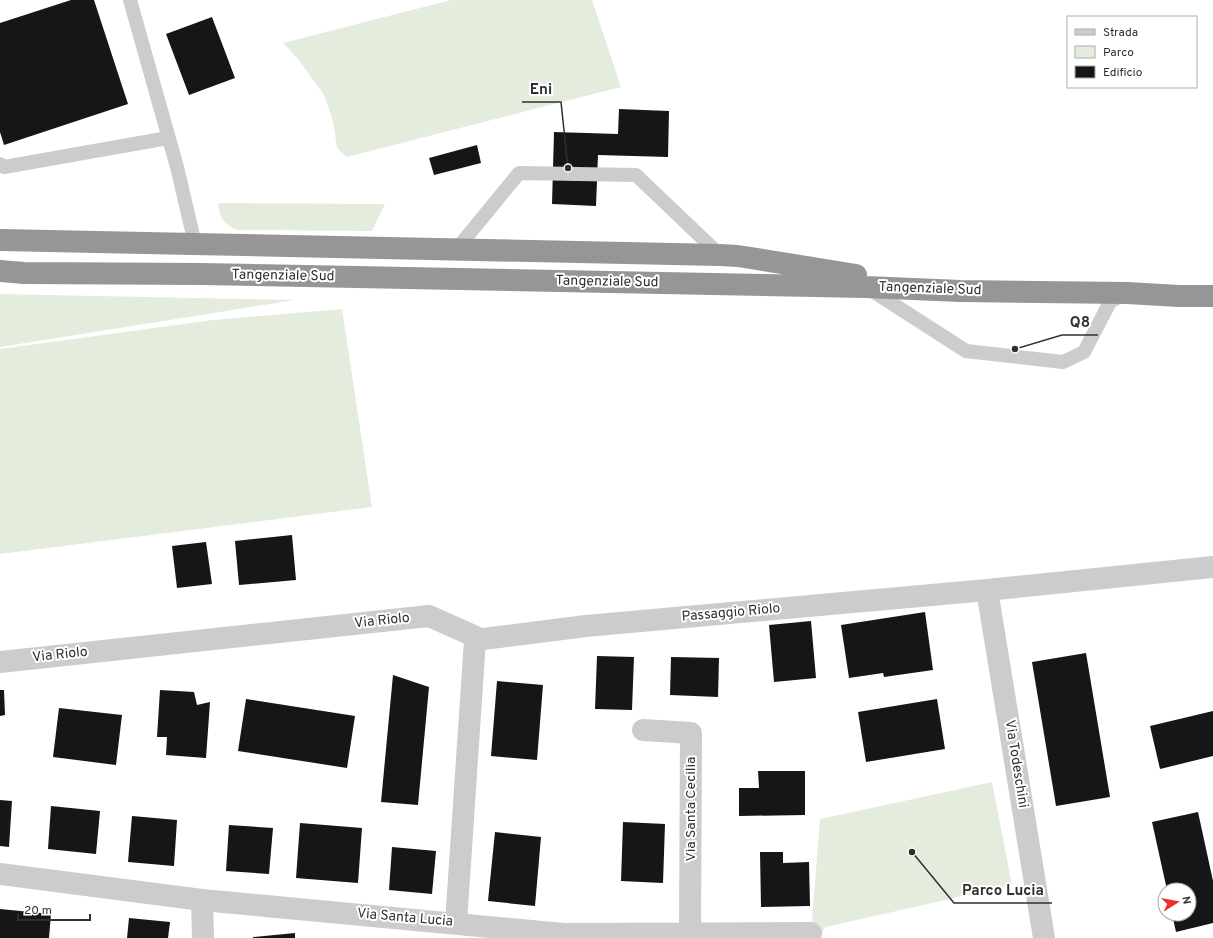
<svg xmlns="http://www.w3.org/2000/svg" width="1213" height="938" font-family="Overpass,sans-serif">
<rect width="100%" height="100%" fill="#fff"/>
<!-- green -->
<path fill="#e4eddd" d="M 451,0 L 592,0 L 621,87 L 347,157 L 337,148 L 333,121 L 324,95 L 298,59 L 283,43 Z
M 218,203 L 385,204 L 372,231 L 238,230 C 225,226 219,217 218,203 Z
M 0,294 L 295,300 L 0,347 Z
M 342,309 L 372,507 L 0,554 L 0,349 L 213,320 Z
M 992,782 L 1012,885 L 826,927 L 817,938 L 811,933 L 820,819 Z"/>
<!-- building -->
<path fill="#161616" d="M 71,0 L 94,0 L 128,104 L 4,145 L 0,132 L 0,23 Z
M 212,17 L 235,78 L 189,95 L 166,34 Z
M 619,109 L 669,111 L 668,157 L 598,155 L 596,206 L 552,204 L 554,132 L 618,134 Z
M 477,145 L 481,163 L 434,175 L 429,158 Z
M 292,535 L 296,580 L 239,585 L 235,541 Z
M 206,542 L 212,584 L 177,588 L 172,546 Z
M 925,612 L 933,670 L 884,677 L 883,673 L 849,678 L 841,625 Z
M 811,621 L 816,678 L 774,682 L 769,625 Z
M 1086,653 L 1110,797 L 1056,806 L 1032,662 Z
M 597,656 L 634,657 L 632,710 L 595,709 Z
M 671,657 L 719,658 L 718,697 L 670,695 Z
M 393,675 L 429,687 L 418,805 L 381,802 Z
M 497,681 L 543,685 L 537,760 L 491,756 Z
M 0,690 L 4,690 L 5,715 L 0,716 Z
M 160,690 L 194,692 L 197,705 L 210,702 L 206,758 L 166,755 L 167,737 L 157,737 Z
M 246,699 L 355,716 L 347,768 L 238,751 Z
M 937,699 L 945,749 L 866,762 L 858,712 Z
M 59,708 L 122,715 L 116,765 L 53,757 Z
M 1213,711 L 1213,756 L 1160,769 L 1150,726 Z
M 758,771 L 805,771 L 805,815 L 739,816 L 739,788 L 759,788 Z
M 0,800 L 12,801 L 9,847 L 0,846 Z
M 51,806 L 100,811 L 96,854 L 48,849 Z
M 1198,812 L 1213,881 L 1213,923 L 1176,932 L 1172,914 L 1189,914 L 1189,890 L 1167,890 L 1152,822 Z
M 132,816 L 177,820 L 174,866 L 128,862 Z
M 623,822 L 665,824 L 663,883 L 621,881 Z
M 300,823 L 362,828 L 358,883 L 296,878 Z
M 229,825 L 273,828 L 269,874 L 226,871 Z
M 495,832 L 541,837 L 535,906 L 488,901 Z
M 392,847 L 436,851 L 432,894 L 389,890 Z
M 760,852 L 783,852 L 783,863 L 809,862 L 810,906 L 761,907 Z
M 0,909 L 51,914 L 49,938 L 0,938 Z
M 129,918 L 170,922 L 168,938 L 127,938 Z
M 295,933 L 295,938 L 253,938 L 253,937 Z"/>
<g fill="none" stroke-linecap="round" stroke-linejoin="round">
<!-- lane -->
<path stroke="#ccc" stroke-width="14" d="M 130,0 L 177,167 L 195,244
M 0,164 L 4,167 L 168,138
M 456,250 L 519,173 L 636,175 L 720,255
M 868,288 L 966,351 L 1063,362 L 1084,352 L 1110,302 L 1124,294"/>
<!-- street -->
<path stroke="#ccc" stroke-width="22" d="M 987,590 L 1044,938
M 475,640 L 586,626 L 987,590 L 1213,567
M 0,662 L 429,616 L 474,636 L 475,640 L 456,923
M 643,730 L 691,733 L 690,933
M 0,874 L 202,900 L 564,934 L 811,933
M 202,900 L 203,938"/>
<!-- highway -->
<path stroke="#969696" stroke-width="22" d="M 0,240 L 720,255 L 738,256 L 856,275
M 0,271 L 24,273 L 201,274 L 866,287 L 960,291 L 1127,293 L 1179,296 L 1213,296"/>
</g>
<g text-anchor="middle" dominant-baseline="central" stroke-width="4" stroke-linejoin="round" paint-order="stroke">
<!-- street labels -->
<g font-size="14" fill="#2f2f2f" stroke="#fff">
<text transform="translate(283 276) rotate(1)">Tangenziale Sud</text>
<text transform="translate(607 282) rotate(1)">Tangenziale Sud</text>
<text transform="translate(930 289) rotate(2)">Tangenziale Sud</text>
<text transform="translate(731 613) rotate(-5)">Passaggio Riolo</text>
<text transform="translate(382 621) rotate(-6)">Via Riolo</text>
<text transform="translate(60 655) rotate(-6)">Via Riolo</text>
<text transform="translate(1016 764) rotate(81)">Via Todeschini</text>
<text transform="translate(691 809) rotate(-90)">Via Santa Cecilia</text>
<text transform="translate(405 918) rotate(5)">Via Santa Lucia</text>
</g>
</g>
<!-- callouts -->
<path fill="none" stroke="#2f2f2f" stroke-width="1.5" d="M568 168L561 102H522M1015 349L1062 335H1098M912 852L954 903H1052"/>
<g fill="#2f2f2f" stroke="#fff" stroke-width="1.5">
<circle cx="568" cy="168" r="4"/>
<circle cx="1015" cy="349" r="4"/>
<circle cx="912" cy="852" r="4"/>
</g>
<g font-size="15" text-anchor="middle" font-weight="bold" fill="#2f2f2f" stroke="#fff" stroke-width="4" stroke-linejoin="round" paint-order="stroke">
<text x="541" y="94">Eni</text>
<text x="1080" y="327">Q8</text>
<text x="1003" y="895">Parco Lucia</text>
</g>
<!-- legend -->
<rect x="1067" y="16" width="130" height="72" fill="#ffffff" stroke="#acacac"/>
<rect x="1075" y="29" width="20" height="6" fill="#cccccc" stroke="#acacac"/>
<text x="1103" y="36" font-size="12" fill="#2f2f2f">Strada</text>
<rect x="1075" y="46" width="20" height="12" fill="#e4eddd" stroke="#acacac"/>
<text x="1103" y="56" font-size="12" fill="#2f2f2f">Parco</text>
<rect x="1075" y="66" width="20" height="12" fill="#161616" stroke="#acacac"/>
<text x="1103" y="76" font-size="12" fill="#2f2f2f">Edificio</text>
<!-- north arrow -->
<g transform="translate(1177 902) rotate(79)"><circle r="19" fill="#ffffff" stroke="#acacac"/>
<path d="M0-3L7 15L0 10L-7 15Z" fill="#ec2f2c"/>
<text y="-6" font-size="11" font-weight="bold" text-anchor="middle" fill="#2f2f2f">N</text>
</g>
<!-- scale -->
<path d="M18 914v6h72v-6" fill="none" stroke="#2f2f2f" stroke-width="2"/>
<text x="24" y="914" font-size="12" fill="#2f2f2f" stroke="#ffffff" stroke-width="3" paint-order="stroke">20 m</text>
</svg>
